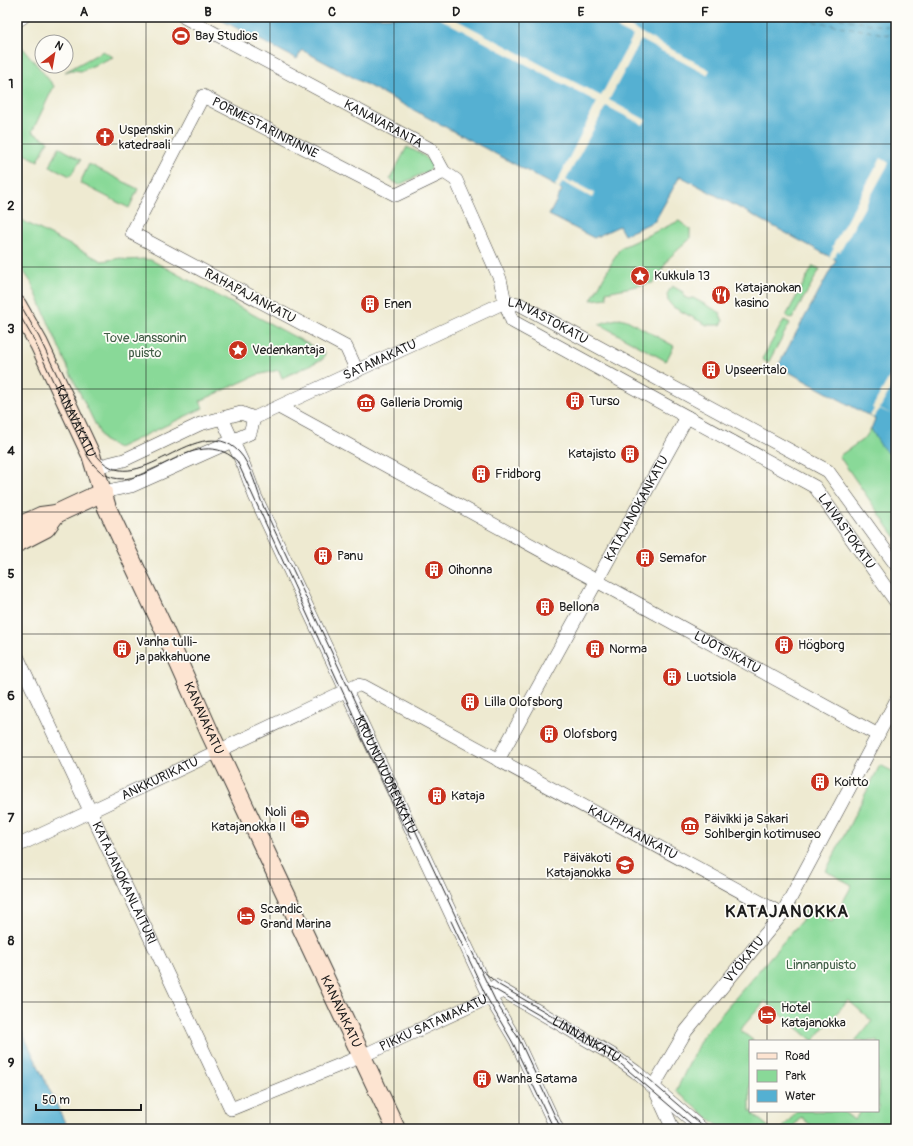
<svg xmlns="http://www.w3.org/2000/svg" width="913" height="1146" font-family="Pangolin,sans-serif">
<rect width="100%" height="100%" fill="#fdfcf7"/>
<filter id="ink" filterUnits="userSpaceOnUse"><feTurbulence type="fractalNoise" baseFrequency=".025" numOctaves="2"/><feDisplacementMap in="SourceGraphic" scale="8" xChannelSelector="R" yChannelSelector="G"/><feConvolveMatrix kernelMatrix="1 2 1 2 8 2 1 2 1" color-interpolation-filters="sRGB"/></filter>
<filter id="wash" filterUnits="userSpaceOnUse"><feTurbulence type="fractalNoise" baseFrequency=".012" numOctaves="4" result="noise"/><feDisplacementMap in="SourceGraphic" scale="16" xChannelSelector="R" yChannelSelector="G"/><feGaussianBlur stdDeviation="0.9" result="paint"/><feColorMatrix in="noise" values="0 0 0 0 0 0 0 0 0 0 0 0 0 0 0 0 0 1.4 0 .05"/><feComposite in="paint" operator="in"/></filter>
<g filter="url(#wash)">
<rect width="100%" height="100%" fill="#eeead1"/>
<!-- green -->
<path fill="#89d998" stroke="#527a5a" d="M 18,42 L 54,86 L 32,132 L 48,141 L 38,161 L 21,152 L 17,157 Z
M 103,51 L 113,57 L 81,71 L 72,70 L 65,72 Z
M 59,147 L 81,160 L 70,176 L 50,166 Z
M 407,147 L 423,155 L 433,165 L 430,170 L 399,185 L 390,179 Z
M 89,164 L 138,189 L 129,208 L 80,183 Z
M 17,218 L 102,261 L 121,258 L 126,260 L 144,259 L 151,260 L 325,353 L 323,359 L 282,378 L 279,370 L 257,375 L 200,401 L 203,408 L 118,448 L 103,440 L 71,375 L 31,282 L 17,262 Z
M 679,221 L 690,229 L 690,239 L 669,258 L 655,281 L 652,283 L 606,292 L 607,298 L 591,300 L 620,248 Z
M 813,266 L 820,269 L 792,319 L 786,316 Z
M 672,286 L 683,292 L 684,297 L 689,299 L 693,298 L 721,313 L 720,315 L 723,321 L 721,325 L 707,325 L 673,307 L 668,301 L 667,294 Z
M 620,318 L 627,320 L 674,346 L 666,361 L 599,324 Z
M 784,320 L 790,323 L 768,363 L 762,359 Z
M 871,429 C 879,440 882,452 896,455 L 896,538 L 839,456 L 865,438 Z
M 880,765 L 896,773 L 896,1129 L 815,1129 L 801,1117 L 791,1129 L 782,1129 L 797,1111 L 843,1111 L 854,1120 L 861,1111 L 878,1111 L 878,1041 L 855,1041 L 872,1021 L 848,1000 L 813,1041 L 765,1001 L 740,1030 L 754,1041 L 750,1041 L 750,1111 L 756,1111 L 753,1114 L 771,1129 L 722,1129 L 676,1091 L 702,1037 L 802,920 L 806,908 L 832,922 L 852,885 L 826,871 Z"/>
<!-- water -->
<path fill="#54b0d2" stroke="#386677" d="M 215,17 L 896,17 L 896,455 C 883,455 877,438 871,429 L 875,419 L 778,366 L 836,260 L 680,176 L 655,221 L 624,235 L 619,226 L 594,238 L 549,215 L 562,190 L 559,188 L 302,50 L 297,59 Z
M 17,1021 L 68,1129 L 17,1129 Z"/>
<!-- pier -->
<path fill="#eeead1" d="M 437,17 L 451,17 L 601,96 L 633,36 L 617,28 L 621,22 L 710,70 L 707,75 L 641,40 L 609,100 L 646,120 L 643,125 L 606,106 L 566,180 L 571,183 L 572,181 L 594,193 L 592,198 L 563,182 L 564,180 L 559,188 L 555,186 L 597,102 Z
M 881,158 L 889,163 L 840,252 L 838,251 L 833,259 L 829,257 L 834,248 L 832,247 Z
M 896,365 L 896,379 L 880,408 L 895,416 L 880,409 L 873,418 L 870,416 L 874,409 L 872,408 Z"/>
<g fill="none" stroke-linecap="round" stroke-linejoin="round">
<!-- ferry -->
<path stroke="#355f6e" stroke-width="1" stroke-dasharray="5 4" stroke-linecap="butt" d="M 787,17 L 896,36
M 831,17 L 896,28"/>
</g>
</g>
<g filter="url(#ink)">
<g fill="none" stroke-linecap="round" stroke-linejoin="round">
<defs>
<g id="street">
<path id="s1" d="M 184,17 L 432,150 L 444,172 L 456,180 L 500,279 L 505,302 L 512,321 L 815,487 L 896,602"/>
<path d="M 17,21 L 23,17"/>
<path id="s2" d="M 505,302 L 519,304 L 828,471 L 896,565"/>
<path id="s3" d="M 357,371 L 346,347 L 132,233 L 203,96 L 396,195 L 444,172"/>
<path id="s4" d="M 279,407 L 878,735"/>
<path id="s5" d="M 222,418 L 244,466 L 255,496 L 490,997 L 516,1041 L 557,1129"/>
<path id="s6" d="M 96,467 L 124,460 L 200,424 L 241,413 L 254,418 L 505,302"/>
<path d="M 103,492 L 131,486 L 250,433 L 254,418"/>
<path id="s7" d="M 17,656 L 231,1109 L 362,1056 L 503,991"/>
<path id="s8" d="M 498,760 L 687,417"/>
<path id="s9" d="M 17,846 L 343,692 L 358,685 L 363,686 L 782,914"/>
<path id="s10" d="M 495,986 L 611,1054 L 636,1072 L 702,1129"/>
<path id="s11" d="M 653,1087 L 686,1031 L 782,914 L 896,701"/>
<path d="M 656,1092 L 673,1129"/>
</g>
<g id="secondary">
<path id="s12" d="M 17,305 L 39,344 L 91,455 L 107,508 L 162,625 L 209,731 L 396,1129"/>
<path d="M 17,527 L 41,516 L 56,514 L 103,492"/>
<path d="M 17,543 L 46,528 L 56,514"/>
</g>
</defs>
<!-- street casing -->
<use href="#street" stroke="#3c3b37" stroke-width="14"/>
<!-- secondary casing -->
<use href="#secondary" stroke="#3c3b37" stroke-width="20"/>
<!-- street -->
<use href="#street" stroke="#fff" stroke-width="13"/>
<!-- secondary -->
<use href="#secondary" stroke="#fde4d1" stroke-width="18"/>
<!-- tram -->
<path stroke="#1c1c1c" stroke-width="1" d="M 17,299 L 39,337 L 90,445 C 129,518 195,405 239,452 C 251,464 257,492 264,508 L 484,977 L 496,1002 L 519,1039 L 561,1129
M 17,311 L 33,338 L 88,457 C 130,523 188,414 237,461 L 352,712 L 362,738 L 399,816 L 412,838
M 451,921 L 487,998 L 513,1043 L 554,1129
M 483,971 L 499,985 L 620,1055 L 706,1129
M 487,985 L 615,1059 L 697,1129"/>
</g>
</g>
<!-- grid -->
<path fill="none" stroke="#1c1c1c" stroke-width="1" stroke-opacity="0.55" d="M 146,17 L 146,1129M 270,17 L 270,1129M 394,17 L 394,1129M 519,17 L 519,1129M 643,17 L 643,1129M 767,17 L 767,1041M 17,144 L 896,144M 17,267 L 896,267M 17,389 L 896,389M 17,512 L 896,512M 17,634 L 896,634M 17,757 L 896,757M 17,879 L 896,879M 17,1002 L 896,1002M 767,1111 L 767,1129"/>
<!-- icons -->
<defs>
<symbol id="stadium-disc" viewBox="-11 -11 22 22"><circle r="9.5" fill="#c8321e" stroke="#fdfcf7"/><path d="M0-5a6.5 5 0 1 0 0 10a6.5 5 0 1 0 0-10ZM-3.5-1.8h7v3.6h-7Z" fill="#fff"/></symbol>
<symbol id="church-disc" viewBox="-11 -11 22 22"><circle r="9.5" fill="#c8321e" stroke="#fdfcf7"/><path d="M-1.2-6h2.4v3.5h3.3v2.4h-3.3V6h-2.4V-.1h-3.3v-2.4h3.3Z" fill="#fff"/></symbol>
<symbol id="sight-disc" viewBox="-11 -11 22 22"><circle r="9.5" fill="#c8321e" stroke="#fdfcf7"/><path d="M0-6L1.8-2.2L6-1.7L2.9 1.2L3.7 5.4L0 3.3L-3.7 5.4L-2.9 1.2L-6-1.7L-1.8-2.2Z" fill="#fff"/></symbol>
<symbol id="restaurant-disc" viewBox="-11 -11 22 22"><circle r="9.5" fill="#c8321e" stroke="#fdfcf7"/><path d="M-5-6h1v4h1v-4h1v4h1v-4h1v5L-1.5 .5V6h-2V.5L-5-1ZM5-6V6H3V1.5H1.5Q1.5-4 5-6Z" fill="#fff"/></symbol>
<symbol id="building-disc" viewBox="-11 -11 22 22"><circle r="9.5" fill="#c8321e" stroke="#fdfcf7"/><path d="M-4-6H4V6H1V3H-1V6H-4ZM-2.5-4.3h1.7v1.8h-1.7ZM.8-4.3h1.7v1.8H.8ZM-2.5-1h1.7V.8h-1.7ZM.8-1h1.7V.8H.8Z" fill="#fff"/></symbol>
<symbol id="museum-disc" viewBox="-11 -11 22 22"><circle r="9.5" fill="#c8321e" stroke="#fdfcf7"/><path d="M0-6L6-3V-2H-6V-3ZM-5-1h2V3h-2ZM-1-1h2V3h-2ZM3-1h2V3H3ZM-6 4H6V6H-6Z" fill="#fff"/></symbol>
<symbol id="hotel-disc" viewBox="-11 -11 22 22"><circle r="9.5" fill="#c8321e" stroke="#fdfcf7"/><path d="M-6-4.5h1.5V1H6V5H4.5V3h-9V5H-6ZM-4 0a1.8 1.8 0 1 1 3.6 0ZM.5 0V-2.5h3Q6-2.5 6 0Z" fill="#fff"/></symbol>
<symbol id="school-disc" viewBox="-11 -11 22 22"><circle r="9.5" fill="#c8321e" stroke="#fdfcf7"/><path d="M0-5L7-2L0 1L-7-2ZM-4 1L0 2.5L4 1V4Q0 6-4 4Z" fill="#fff"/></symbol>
</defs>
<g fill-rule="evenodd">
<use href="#stadium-disc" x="170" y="25" width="22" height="22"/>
<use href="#church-disc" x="94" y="126" width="22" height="22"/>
<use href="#sight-disc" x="629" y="265" width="22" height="22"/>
<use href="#restaurant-disc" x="710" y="284" width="22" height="22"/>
<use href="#building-disc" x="359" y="293" width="22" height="22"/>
<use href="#sight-disc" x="227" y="339" width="22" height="22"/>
<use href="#building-disc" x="700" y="359" width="22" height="22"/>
<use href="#building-disc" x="564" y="390" width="22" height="22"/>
<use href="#museum-disc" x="355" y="392" width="22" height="22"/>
<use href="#building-disc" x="619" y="443" width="22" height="22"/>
<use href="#building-disc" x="470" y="463" width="22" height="22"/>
<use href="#building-disc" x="312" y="545" width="22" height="22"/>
<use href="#building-disc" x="634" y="547" width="22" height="22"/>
<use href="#building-disc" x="423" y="559" width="22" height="22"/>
<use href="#building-disc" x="534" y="596" width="22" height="22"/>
<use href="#building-disc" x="773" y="634" width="22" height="22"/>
<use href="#building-disc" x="111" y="638" width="22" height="22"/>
<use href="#building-disc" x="584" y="638" width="22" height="22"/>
<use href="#building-disc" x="661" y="666" width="22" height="22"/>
<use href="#building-disc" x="459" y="691" width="22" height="22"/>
<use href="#building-disc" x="538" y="723" width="22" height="22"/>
<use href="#building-disc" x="809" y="771" width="22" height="22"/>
<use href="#building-disc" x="426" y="785" width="22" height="22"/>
<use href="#hotel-disc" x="289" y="808" width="22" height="22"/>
<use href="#museum-disc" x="679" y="815" width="22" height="22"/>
<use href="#school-disc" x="614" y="854" width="22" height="22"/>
<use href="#hotel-disc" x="235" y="905" width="22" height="22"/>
<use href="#hotel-disc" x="756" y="1004" width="22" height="22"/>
<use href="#building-disc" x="471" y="1068" width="22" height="22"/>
</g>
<g text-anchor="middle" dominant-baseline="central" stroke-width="3.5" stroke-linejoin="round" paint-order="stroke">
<!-- poi labels -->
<g font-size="13" fill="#1c1c1c" stroke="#fdfcf7" text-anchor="start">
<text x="195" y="36">Bay Studios</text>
<text x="119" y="130">Uspenskin<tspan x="119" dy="15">katedraali</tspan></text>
<text x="654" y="276">Kukkula 13</text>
<text x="735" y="288">Katajanokan<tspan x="735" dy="15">kasino</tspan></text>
<text x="384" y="304">Enen</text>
<text x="252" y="350">Vedenkantaja</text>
<text x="725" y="370">Upseeritalo</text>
<text x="589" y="401">Turso</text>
<text x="380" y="403">Galleria Dromig</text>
<text x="616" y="454" text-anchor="end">Katajisto</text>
<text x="495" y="474">Fridborg</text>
<text x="337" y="556">Panu</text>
<text x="659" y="558">Semafor</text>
<text x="448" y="570">Oihonna</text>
<text x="559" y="607">Bellona</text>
<text x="136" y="642">Vanha tulli-<tspan x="136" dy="15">ja pakkahuone</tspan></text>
<text x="798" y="645">Högborg</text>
<text x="609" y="649">Norma</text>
<text x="686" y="677">Luotsiola</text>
<text x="484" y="702">Lilla Olofsborg</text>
<text x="563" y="734">Olofsborg</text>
<text x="834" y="782">Koitto</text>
<text x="451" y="796">Kataja</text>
<text x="286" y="812" text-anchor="end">Noli<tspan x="286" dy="15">Katajanokka II</tspan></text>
<text x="704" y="819">Päivikki ja Sakari<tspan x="704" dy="15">Sohlbergin kotimuseo</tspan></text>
<text x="611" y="858" text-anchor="end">Päiväkoti<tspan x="611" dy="15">Katajanokka</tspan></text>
<text x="260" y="909">Scandic<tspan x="260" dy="15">Grand Marina</tspan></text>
<text x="781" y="1008">Hotel<tspan x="781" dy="15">Katajanokka</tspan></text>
<text x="496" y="1079">Wanha Satama</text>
</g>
<!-- street labels -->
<g font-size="13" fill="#1c1c1c" stroke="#fdfcf7">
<text stroke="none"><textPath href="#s1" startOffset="226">KANAVARANTA</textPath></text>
<text stroke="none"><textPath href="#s3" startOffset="493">PORMESTARINRINNE</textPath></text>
<text transform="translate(250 296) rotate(28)">RAHAPAJANKATU</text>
<text stroke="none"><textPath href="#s2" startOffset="47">LAIVASTOKATU</textPath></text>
<text stroke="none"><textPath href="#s6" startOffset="308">SATAMAKATU</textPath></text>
<text stroke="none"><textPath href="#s12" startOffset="130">KANAVAKATU</textPath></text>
<text stroke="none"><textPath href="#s8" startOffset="287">KATAJANOKANKATU</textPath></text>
<text stroke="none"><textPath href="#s1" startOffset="873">LAIVASTOKATU</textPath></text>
<text stroke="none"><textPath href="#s4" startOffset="511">LUOTSIKATU</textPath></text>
<text stroke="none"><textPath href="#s12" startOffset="454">KANAVAKATU</textPath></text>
<text stroke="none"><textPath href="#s5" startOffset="393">KRUUNUVUORENKATU</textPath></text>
<text stroke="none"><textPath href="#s9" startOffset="158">ANKKURIKATU</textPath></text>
<text stroke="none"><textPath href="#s9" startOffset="689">KAUPPIAANKATU</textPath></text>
<text stroke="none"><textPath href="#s7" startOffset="251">KATAJANOKANLAITURI</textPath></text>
<text stroke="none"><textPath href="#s11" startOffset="157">VYÖKATU</textPath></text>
<text stroke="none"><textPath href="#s12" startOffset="778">KANAVAKATU</textPath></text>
<text stroke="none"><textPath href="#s7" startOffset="721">PIKKU SATAMAKATU</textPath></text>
<text stroke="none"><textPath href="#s10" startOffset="106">LINNANKATU</textPath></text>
</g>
<!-- park labels -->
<g font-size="13" fill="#425e47" stroke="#fdfcf7">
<text x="145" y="338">Tove Janssonin<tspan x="145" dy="15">puisto</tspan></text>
<text x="821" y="965">Linnanpuisto</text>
</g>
<!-- district labels -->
<g font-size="17" font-weight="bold" letter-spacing="1" fill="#1c1c1c" stroke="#fdfcf7">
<text x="787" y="911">KATAJANOKKA</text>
</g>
</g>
<!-- margin -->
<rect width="913" height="1146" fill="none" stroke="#fdfcf7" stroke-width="44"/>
<!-- legend -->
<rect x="749" y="1040" width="130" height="72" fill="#fdfcf7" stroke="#a3a29f"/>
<rect x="757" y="1053" width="20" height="6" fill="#fde4d1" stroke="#a3a29f"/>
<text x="785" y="1060" font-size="12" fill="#1c1c1c">Road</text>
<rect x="757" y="1070" width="20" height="12" fill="#89d998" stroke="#a3a29f"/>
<text x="785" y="1080" font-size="12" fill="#1c1c1c">Park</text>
<rect x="757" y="1090" width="20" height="12" fill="#54b0d2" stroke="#a3a29f"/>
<text x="785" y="1100" font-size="12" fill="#1c1c1c">Water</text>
<!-- north arrow -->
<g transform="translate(54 54) rotate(31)"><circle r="19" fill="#fdfcf7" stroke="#a3a29f"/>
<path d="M0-3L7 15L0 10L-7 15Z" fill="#c8321e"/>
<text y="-6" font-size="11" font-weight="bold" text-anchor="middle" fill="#1c1c1c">N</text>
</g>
<!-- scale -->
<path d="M36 1104v6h105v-6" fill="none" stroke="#1c1c1c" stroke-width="2"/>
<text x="42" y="1104" font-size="12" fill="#1c1c1c" stroke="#fdfcf7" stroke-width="3" paint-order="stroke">50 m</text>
<rect x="22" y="22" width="869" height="1102" fill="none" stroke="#1c1c1c" stroke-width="1.5"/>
<g font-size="13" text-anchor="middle" font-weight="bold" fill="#1c1c1c">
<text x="84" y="16">A</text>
<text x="208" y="16">B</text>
<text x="332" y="16">C</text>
<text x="456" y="16">D</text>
<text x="581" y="16">E</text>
<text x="705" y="16">F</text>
<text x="829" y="16">G</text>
<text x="11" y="88">1</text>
<text x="11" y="210">2</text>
<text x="11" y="333">3</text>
<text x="11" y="455">4</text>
<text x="11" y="578">5</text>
<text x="11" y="700">6</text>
<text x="11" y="822">7</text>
<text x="11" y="945">8</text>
<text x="11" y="1067">9</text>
</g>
</svg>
